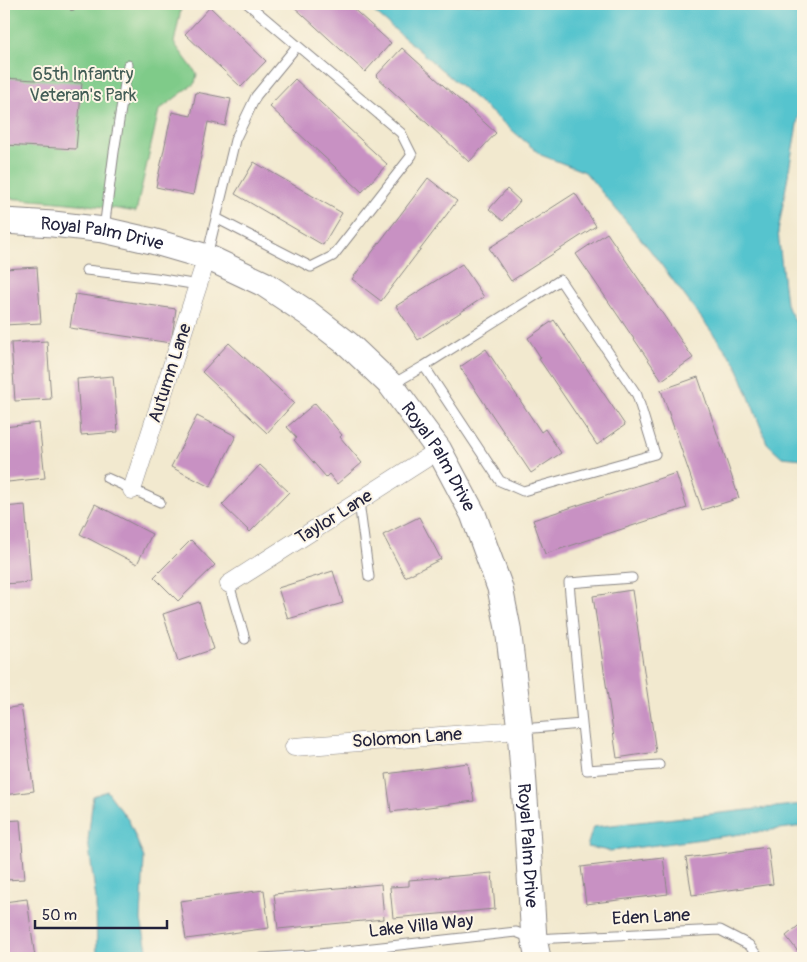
<svg xmlns="http://www.w3.org/2000/svg" width="807" height="962" font-family="Pangolin,sans-serif">
<rect width="100%" height="100%" fill="#fcf5e5"/>
<filter id="ink" filterUnits="userSpaceOnUse"><feTurbulence type="fractalNoise" baseFrequency=".02" numOctaves="2"/><feDisplacementMap in="SourceGraphic" scale="10" xChannelSelector="R" yChannelSelector="G"/><feConvolveMatrix kernelMatrix="1 2 1 2 8 2 1 2 1" color-interpolation-filters="sRGB"/></filter>
<filter id="wash" filterUnits="userSpaceOnUse"><feTurbulence type="fractalNoise" baseFrequency=".0096" numOctaves="4" result="noise"/><feDisplacementMap in="SourceGraphic" scale="20" xChannelSelector="R" yChannelSelector="G"/><feGaussianBlur stdDeviation="1.12" result="paint"/><feColorMatrix in="noise" values="0 0 0 0 0 0 0 0 0 0 0 0 0 0 0 0 0 1.4 0 .05"/><feComposite in="paint" operator="in"/></filter>
<g filter="url(#wash)">
<rect width="100%" height="100%" fill="#f2e9cf"/>
<!-- green -->
<path fill="#7fcb89" stroke="#507662" d="M 4,4 L 182,4 L 174,43 L 197,74 L 195,83 L 159,110 L 136,212 C 92,204 48,201 4,198 Z"/>
<!-- water -->
<path fill="#57c4ce" stroke="#3c7384" d="M 365,4 L 803,4 L 803,98 L 801,102 L 778,232 L 786,304 L 803,336 L 803,459 L 782,457 L 767,443 L 736,364 L 650,250 L 585,172 L 541,155 Z
M 107,791 L 129,821 L 144,858 L 141,920 L 149,958 L 97,958 L 96,899 L 88,841 L 93,796 Z
M 803,804 L 803,826 L 610,851 L 587,847 L 593,827 Z"/>
<g id="blocks">
<!-- building -->
<path fill="#c891c3" d="M 291,4 L 348,4 L 391,43 L 365,72 Z
M 210,7 L 266,61 L 241,87 L 185,34 Z
M 402,48 L 496,133 L 469,162 L 376,76 Z
M 4,78 L 82,83 L 76,149 L 4,145 Z
M 295,79 L 387,164 L 362,192 L 269,106 Z
M 196,92 L 231,99 L 225,126 L 208,122 L 193,195 L 156,187 L 172,112 L 191,116 Z
M 254,162 L 342,213 L 323,245 L 235,194 Z
M 428,178 L 457,201 L 381,301 L 352,279 Z
M 507,189 L 520,201 L 503,221 L 489,209 Z
M 575,193 L 596,226 L 511,281 L 489,248 Z
M 802,206 L 803,206 L 803,220 L 800,219 Z
M 607,233 L 693,358 L 662,380 L 576,254 Z
M 462,264 L 484,297 L 418,340 L 396,306 Z
M 37,267 L 41,323 L 4,325 L 4,269 Z
M 75,294 L 176,309 L 171,343 L 70,328 Z
M 554,320 L 625,425 L 597,445 L 539,359 L 541,358 L 528,338 Z
M 47,341 L 51,399 L 15,401 L 11,343 Z
M 229,343 L 294,403 L 267,433 L 202,372 Z
M 486,349 L 541,432 L 545,429 L 561,453 L 531,473 L 460,367 Z
M 113,376 L 118,432 L 81,435 L 77,379 Z
M 698,377 L 739,498 L 702,510 L 661,390 Z
M 315,403 L 342,435 L 340,437 L 362,463 L 337,484 L 329,474 L 326,477 L 294,440 L 297,438 L 287,427 Z
M 197,416 L 236,436 L 210,487 L 171,467 Z
M 39,423 L 45,478 L 8,482 L 4,442 L 4,427 Z
M 260,465 L 289,492 L 250,532 L 222,505 Z
M 676,473 L 687,508 L 545,554 L 533,520 Z
M 95,504 L 152,534 L 137,564 L 80,534 Z
M 25,505 L 31,582 L 4,584 L 4,507 Z
M 419,517 L 441,559 L 405,577 L 383,535 Z
M 191,540 L 215,565 L 178,601 L 154,577 Z
M 333,571 L 343,603 L 288,619 L 278,588 Z
M 632,590 L 656,752 L 617,758 L 593,596 Z
M 199,602 L 214,649 L 178,661 L 163,614 Z
M 21,706 L 34,791 L 4,795 L 4,709 Z
M 468,763 L 474,801 L 391,812 L 386,774 Z
M 20,820 L 25,879 L 4,880 L 4,821 Z
M 768,847 L 773,884 L 692,895 L 686,858 Z
M 663,857 L 668,894 L 586,904 L 581,867 Z
M 492,873 L 495,909 L 393,918 L 390,887 L 409,886 L 409,880 Z
M 381,884 L 384,919 L 278,929 L 274,894 Z
M 264,890 L 269,928 L 186,939 L 180,901 Z
M 27,899 L 35,958 L 4,958 L 4,902 Z
M 803,922 L 803,958 L 786,936 Z"/>
</g>
</g>
<g filter="url(#ink)">
<use href="#blocks" fill-opacity="0" stroke="#8a8685" stroke-width="1"/>
<g fill="none" stroke-linecap="round" stroke-linejoin="round">
<defs>
<path id="lane" d="M 216,218 L 311,267 L 333,256 L 412,155 L 401,133 L 248,4
M 104,229 L 114,152 L 128,65
M 207,256 L 235,140 L 256,96 L 297,46
M 86,270 L 156,278 L 198,285
M 393,384 L 424,366 L 560,280 L 637,395 L 655,454 L 523,491 L 500,481 L 424,366
M 107,478 L 160,502
M 359,502 L 369,577
M 229,584 L 245,639
M 582,724 L 587,770 L 659,765
M 522,729 L 582,724 L 569,583 L 632,578
M 262,958 L 310,955 L 516,932 L 534,939 L 720,930 L 749,945 L 759,958"/>
<path id="street" d="M 132,490 L 207,257
M 229,584 L 439,450
M 294,747 L 520,730"/>
<g id="secondary">
<path id="s1" d="M 4,221 L 53,224 L 104,230 L 152,241 L 207,257 L 264,284 L 309,314 L 349,345 L 391,385 L 439,450 L 473,514 L 500,588 L 508,628 L 520,730 L 526,813 L 534,939 L 538,958"/>
</g>
</defs>
<!-- lane casing -->
<use href="#lane" stroke="#8a8685" stroke-width="11"/>
<!-- street casing -->
<use href="#street" stroke="#8a8685" stroke-width="19"/>
<!-- secondary casing -->
<use href="#secondary" stroke="#8a8685" stroke-width="27"/>
<!-- path -->
<path stroke="#8a8685" stroke-width="3" stroke-dasharray="4 4" stroke-linecap="butt" d="M 64,4 C 69,11 75,11 80,4"/>
<!-- lane -->
<use href="#lane" stroke="#fff" stroke-width="9"/>
<!-- street -->
<use href="#street" stroke="#fff" stroke-width="18"/>
<!-- secondary -->
<use href="#secondary" stroke="#fff" stroke-width="25"/>
</g>
</g>
<g text-anchor="middle" dominant-baseline="central" stroke-width="4" stroke-linejoin="round" paint-order="stroke">
<!-- park labels -->
<g font-size="18" fill="#435d56" stroke="#fcf5e5">
<text x="83" y="74">65th Infantry<tspan x="83" dy="21">Veteran's Park</tspan></text>
</g>
<!-- street labels -->
<g font-size="18" fill="#22223b" stroke="#fcf5e5">
<text stroke="none"><textPath href="#s1" startOffset="99">Royal Palm Drive</textPath></text>
<text transform="translate(170 373) rotate(-72)">Autumn Lane</text>
<text stroke="none"><textPath href="#s1" startOffset="519">Royal Palm Drive</textPath></text>
<text transform="translate(334 517) rotate(-32)">Taylor Lane</text>
<text transform="translate(407 738) rotate(-4)">Solomon Lane</text>
<text stroke="none"><textPath href="#s1" startOffset="924">Royal Palm Drive</textPath></text>
<text transform="translate(651 917) rotate(-3)">Eden Lane</text>
<text transform="translate(421 926) rotate(-6)">Lake Villa Way</text>
</g>
</g>
<!-- margin -->
<rect width="807" height="962" fill="none" stroke="#fcf5e5" stroke-width="20"/>
<!-- scale -->
<path d="M35 920v8h132v-8" fill="none" stroke="#22223b" stroke-width="2.5"/>
<text x="42" y="920" font-size="15" fill="#22223b" stroke="#fcf5e5" stroke-width="4" paint-order="stroke">50 m</text>
</svg>
